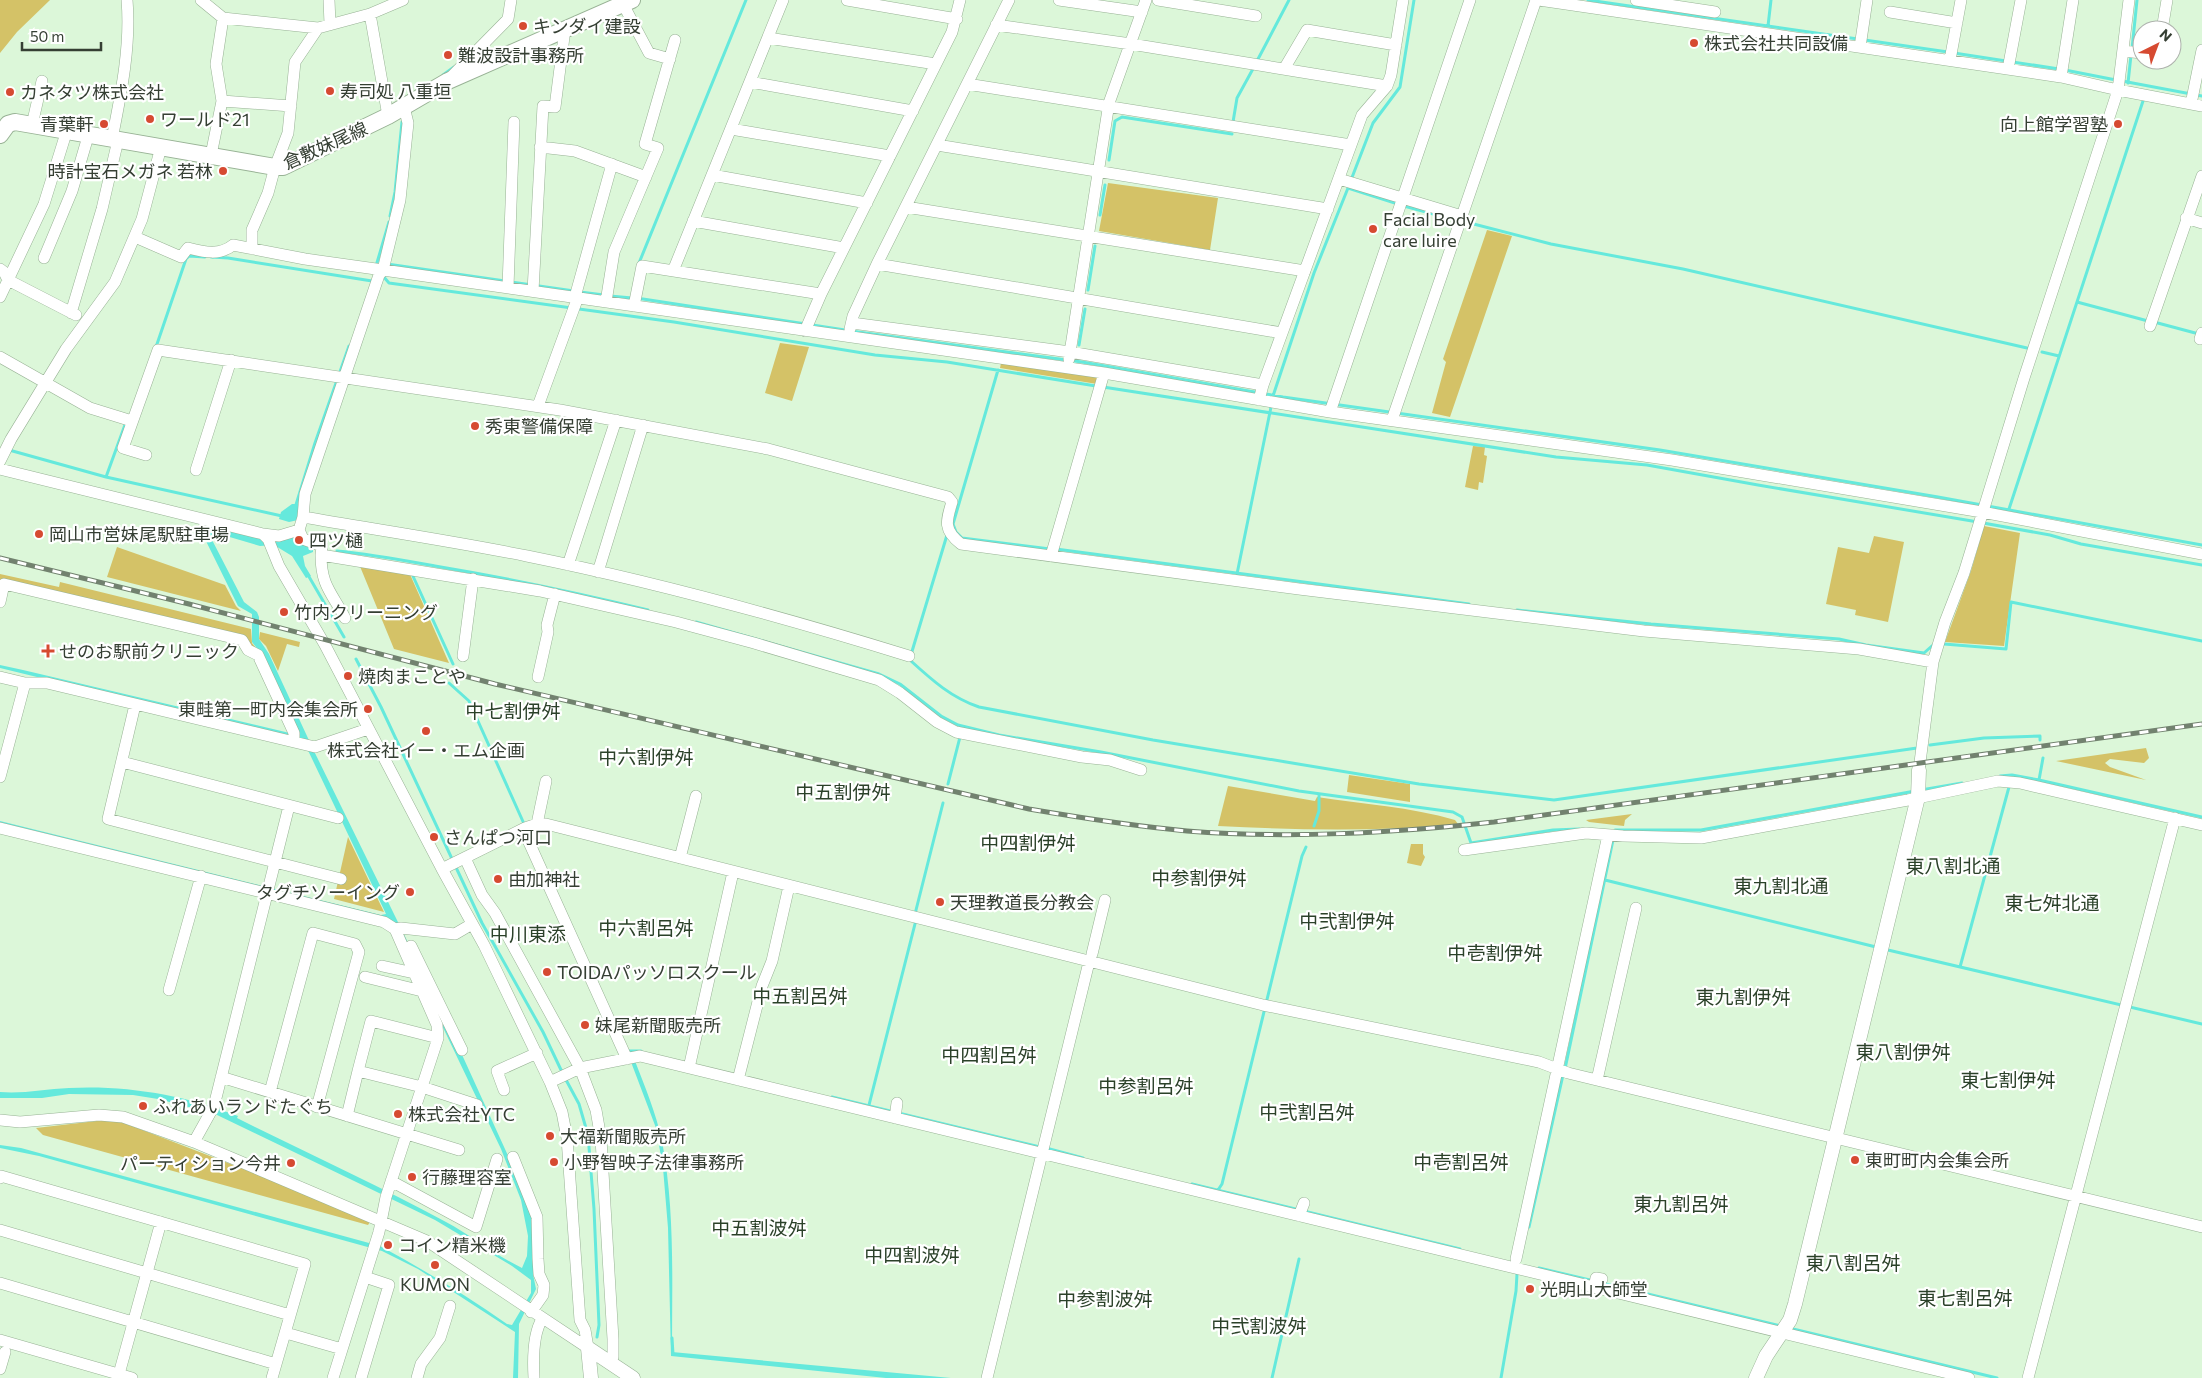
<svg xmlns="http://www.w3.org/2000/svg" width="2202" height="1378" font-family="Commissioner,'Noto Sans JP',sans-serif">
<rect width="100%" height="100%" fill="#dcf7d9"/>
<!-- green -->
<path fill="#d4c267" d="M 0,0 L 50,0 L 17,32 L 0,53 Z
M 1108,183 L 1218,198 L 1210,250 L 1099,231 Z
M 1487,230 L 1512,236 L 1450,417 L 1432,413 L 1446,362 L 1443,359 Z
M 780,343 L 809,347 L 792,401 L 765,393 Z
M 1001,363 L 1098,377 L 1097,384 L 1000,368 Z
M 1473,446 L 1485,447 L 1484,455 L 1487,456 L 1483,483 L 1479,482 L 1478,490 L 1465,487 Z
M 1984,526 L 2020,533 L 2004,646 L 1945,642 L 1971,571 Z
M 1874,536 L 1904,542 L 1888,622 L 1855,615 L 1856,610 L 1826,604 L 1838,547 L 1869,553 Z
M 117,547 L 225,585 L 236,606 L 241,611 L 107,577 Z
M 359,564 L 409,572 L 449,663 L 394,649 Z
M 0,574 L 59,587 L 60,582 L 251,629 L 252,643 L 260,653 L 253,649 L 243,636 L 0,580 Z
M 260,632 L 300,642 L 299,647 L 287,644 L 278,671 L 266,646 L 259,639 Z
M 2146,748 L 2149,758 L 2144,763 L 2110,759 L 2105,763 L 2110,767 L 2146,780 L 2056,761 Z
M 1349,775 L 1410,784 L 1410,802 L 1347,792 Z
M 1228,786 L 1315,801 L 1317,797 C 1362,804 1411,807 1455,820 L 1458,824 C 1378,832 1298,830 1218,826 Z
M 1632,814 L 1625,820 L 1624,826 L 1589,822 L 1586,820 Z
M 348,837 L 384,912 L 334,899 Z
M 1411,844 L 1423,844 L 1423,854 L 1425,857 L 1421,866 L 1407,863 Z
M 114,1119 L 368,1217 L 370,1222 L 368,1225 L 43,1135 L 36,1128 Z"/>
<!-- water -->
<path fill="#65e9dc" d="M 292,504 L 298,504 L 298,520 L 289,522 L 279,519 L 281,512 Z
M 210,525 L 254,535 C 266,544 281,539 294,536 L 296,541 L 313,548 L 313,552 L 303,556 L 305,566 L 311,576 L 306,578 L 292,556 L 274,545 L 260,546 L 216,533 L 210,536 L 244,602 L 257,612 L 259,617 L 259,639 L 269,654 L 313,749 L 448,1024 L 521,1184 L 533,1221 L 534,1232 L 533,1274 L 536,1289 L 519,1324 L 518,1378 L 513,1378 L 515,1332 L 418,1269 L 382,1251 L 39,1156 L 0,1148 L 0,1145 L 21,1148 L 380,1246 C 424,1270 466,1295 507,1324 L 512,1325 L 531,1293 L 531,1280 L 512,1266 L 435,1220 L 215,1114 L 158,1099 L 133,1095 L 69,1094 L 42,1098 L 0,1098 L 0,1092 C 23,1094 45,1089 69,1088 C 126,1085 185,1095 238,1116 L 237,1118 C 307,1153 378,1185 446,1222 C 472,1236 495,1255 522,1268 L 527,1256 L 528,1236 L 521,1200 L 501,1149 L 394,925 L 0,824 L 0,821 L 381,915 L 386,914 L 304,742 L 0,668 L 0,665 L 23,670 L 298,735 L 262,655 L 252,642 L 252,614 L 238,606 L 204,537 L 206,531 Z
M 635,1061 C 645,1087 656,1113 662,1141 C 675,1210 672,1281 672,1352 L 951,1378 L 886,1378 L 671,1356 L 668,1228 L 663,1168 L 656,1128 L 631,1062 Z"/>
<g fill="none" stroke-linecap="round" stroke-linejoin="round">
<!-- stream -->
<path stroke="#65e9dc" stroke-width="3" d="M 1588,0 L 1948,52
M 1768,26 L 1771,0
M 2132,49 L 2137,0
M 1954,53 L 2059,69
M 1257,61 L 1289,0
M 2065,70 L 2116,80
M 443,75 L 454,67
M 2122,81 L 2202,96
M 2128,83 L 2131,55
M 1233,122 L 1237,98 L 1254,67
M 1109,160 L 1115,121 L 1122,117 L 1232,134
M 1351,180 L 1373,123 L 1400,87 L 1414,0
M 1348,188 L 1398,204
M 1404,206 L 1448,218
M 1100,215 L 1105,185
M 390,216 L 395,192 L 402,122
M 1462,221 L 1551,244 L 1683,269 L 2027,348
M 211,257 L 228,258 L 372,281
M 639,263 L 746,0
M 387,264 L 505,281
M 376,266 L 389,222
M 383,276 L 389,283 L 674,322 L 875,355 L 947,362 L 1096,386
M 511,282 L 574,291
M 1088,290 L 1095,246
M 580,292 L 604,295
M 610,296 L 643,299 L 858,332 L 1082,362 L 1283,397 L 1660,450 L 1938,497 L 2202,545
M 2077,302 L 2148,321
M 2154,322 L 2199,334
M 1079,345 L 1085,309
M 156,347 L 186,259 L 189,256 L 205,257
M 2042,352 L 2059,356
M 998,370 L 953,524 L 956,532 L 962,538 L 1050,549
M 1103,387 L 1556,457 L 1647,465 L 1758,485 L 1972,521 L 2050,535 L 2081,544 L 2202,565
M 1273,396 L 1314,273 L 1348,188
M 9,450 L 106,477 L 282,516
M 106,477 L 126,422
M 295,508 L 315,443 L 349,346
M 2009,509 L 2143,101
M 947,535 L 910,658 L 911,661 C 933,681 952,698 979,707 L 1153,740 L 1419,784 L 1554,800 L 1917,748
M 1056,549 L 1469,604
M 337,551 C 370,554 402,560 435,566 C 507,578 578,593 648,610
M 412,574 L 453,664
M 1237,574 L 1271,407
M 308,575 L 344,637
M 1517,610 L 1651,624 L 1839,639 L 1866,645 L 1924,653 L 1933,645
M 696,622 L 879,674 L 900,684 L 941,716 L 958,725 L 999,735 L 1101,752 L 1299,791 L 1453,812 L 1462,817 L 1471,843 L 1553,830 L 1579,829
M 1944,644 L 2006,649 L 2011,602 L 2202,641
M 356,659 L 381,707 L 482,923 L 543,1032 L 562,1072
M 449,683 L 469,701 L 525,826
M 1930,745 L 1984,738 L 2040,736 L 2040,740
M 2000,776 L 2012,775 L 2039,780 L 2202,817
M 2039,780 L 2043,758
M 948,784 L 960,737
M 1921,790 L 1962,783
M 1314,826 L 1319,811 L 1319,794
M 1615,830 L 1701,830 L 1915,791
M 1605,880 L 1876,947
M 915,914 L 943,803
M 1888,950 L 2202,1024
M 1960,967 L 2009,787
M 629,1051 L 641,1051
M 1565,1069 L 1613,840
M 565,1078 L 579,1104 L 588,1135 L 594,1209 L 599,1325 L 597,1337
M 832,1097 L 1040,1147
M 869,1105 L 916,920
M 1046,1148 L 1083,1158
M 1192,1184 L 1460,1249
M 1218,1190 L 1222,1184 L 1302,856 L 1306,847
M 1529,1227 L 1563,1075
M 1539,1268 L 1594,1281
M 1602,1283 L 1781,1326
M 1789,1328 L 1997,1378
M 672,1338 L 673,1354
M 1272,1378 L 1299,1259
M 1501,1378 L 1516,1291 L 1517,1274"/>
<defs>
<path id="minor" d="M 201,0 L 223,18 L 318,28 L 370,14
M 329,0 L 330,24
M 847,0 L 957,19
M 1059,0 L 1142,12
M 1158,0 L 1256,16
M 1539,0 L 2061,77 L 2118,90 L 2202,106
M 1636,0 L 1715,12
M 623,4 L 649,53 L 670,59
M 1890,12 L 1957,23
M 996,25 L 1131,44 L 1387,86
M 2162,30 L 2167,0
M 768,38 L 936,64
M 1860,47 L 1867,0
M 2123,51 L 2142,53
M 1950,60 L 1961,0
M 1284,69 L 1307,30 L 1396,45
M 2008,69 L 2021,0
M 2061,77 L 2073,0
M 449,79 L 508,19 L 511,0
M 750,82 L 913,111
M 967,84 L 1351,145
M 222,101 L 291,106
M 2191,104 L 2202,50
M 388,116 L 370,14 L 403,0
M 32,125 L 42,81
M 731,129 L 890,156
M 112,139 C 121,94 131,46 127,0
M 937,145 L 1328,209
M 540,147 L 575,151 L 646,177
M 211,155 L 222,101 L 216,64 L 223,18
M 712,175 L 867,203
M 1339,179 L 1462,216
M 906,207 L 1305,271
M 2186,218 L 2202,223
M 693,221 L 844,248
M 135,237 L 181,257 L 188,248 C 204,252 220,256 233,245 L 305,259 L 383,270 L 400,200 L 408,123 L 404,107
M 252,249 L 252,230 L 268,193 L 275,167 L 288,133 L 295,62 L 318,28
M 44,258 L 72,191 L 89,133
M 877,264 L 1282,333
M 0,269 L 4,272 L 8,280 L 76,315
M 673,271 L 783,0
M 508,287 L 514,122
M 533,291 L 543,106 L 555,107 L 565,29
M 0,297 L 44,204 L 67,130
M 575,297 L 612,164
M 606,302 L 614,252 L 658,148 L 645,144 L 675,40
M 634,306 L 642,266 L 821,294
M 71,313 L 102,209 L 118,140
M 852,323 L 1070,352 L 1263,385
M 2150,326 L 2202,176
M 850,329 L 853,316 L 877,264 L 1009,0
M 805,331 L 821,294 L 952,32 L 960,0
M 2200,339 L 2202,333
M 0,357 L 90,408 L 132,421
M 1069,359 L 1109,103 L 1146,0
M 1259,400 L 1263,385 L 1362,115 L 1387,86 L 1391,75 L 1403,0
M 538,406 L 578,297
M 1330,412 L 1470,0
M 1392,420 L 1536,0
M 146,455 L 123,448 L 158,350 L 560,410 L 768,449 L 948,497 L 952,502 C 946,521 943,530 961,544 L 1299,589 L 1644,631 L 1859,649 L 1933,662
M 0,461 L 11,439 L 66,349 L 115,282 L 142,219 L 161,147
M 0,469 L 263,534
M 196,470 L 231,360
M 303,517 C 378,530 453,541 527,556 C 656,582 783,617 909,656
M 299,530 L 303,539 L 322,546 L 321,555 L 540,591 L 676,622 L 754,643 L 879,680 L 900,693 L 937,722 L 956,732 L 1082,757 L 1110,760 L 1141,770
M 321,555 C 321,586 332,593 345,618
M 1051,556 L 1104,373
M 568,565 L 616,420
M 598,572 L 643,425
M 0,602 L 4,584 L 242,640 L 248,650 L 258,655 L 294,733 L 294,741
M 463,656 L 473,579
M 0,677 L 25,683 L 47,683 L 315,747 L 368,729
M 538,677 L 548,632 L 547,625 L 555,594
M 135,705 L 108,819 L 341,879
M 122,762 L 338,818
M 1919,770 L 1933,662 L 1945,622 L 1964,573 L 2024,378 L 2118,90 L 2129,0
M 0,777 L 25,683
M 537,824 L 546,781
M 0,828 L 384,922 L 395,929 L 437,1025 L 438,1038 L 386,1197 L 379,1232 L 333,1378
M 523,829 L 627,1059
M 1464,850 L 1586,833 L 1623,836 L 1701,838 L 1908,800 L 1998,781 L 2020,783 L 2202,825
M 465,858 L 482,895 L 495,913 L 580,1068 L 596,1110 L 601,1139 L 613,1339 L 613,1357 L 609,1363
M 680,858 L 696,796
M 442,869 L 525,828 L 537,824 L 546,824 L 1263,1005 L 1539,1062 L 1568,1073 L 2202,1227
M 395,929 L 401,928 L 455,934 L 472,924
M 411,946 L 462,1050
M 1092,954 L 1105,900
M 382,966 L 414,973
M 365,977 L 422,991
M 169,990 L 201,876
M 438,1038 L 371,1021 L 358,1071 L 422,1087 L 477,1105
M 689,1068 L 733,872
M 221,1077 L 459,1150
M 738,1080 L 762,986 L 772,961 L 789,886
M 1597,1080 L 1636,908
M 550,1082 L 580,1068 L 640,1056 L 1969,1378
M 504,1090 L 497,1071 L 537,1053
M 270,1092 L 313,933 L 355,944 L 359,952 L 317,1107
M 347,1116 L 358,1071
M 895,1118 L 897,1103
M 0,1120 L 20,1122 L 99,1115 L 123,1117 L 194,1142 L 427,1241 L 588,1348
M 194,1142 L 214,1106 L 289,806
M 513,1157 L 537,1217 L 538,1259 L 539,1274 L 544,1285 L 543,1295 L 531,1312
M 0,1178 L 1,1176 L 305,1264 L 272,1378
M 391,1181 L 476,1227 L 497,1159
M 1299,1216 L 1304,1203
M 0,1230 L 290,1315
M 1516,1259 L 1608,835
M 0,1283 L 276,1364
M 1594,1288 L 1596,1278 L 1602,1279
M 286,1333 L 342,1349
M 0,1340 L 132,1378
M 588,1348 L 585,1330 L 580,1320 L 567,1138 L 562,1112 L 550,1082 L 484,945 L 442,869 L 325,645 L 279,566 L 268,539 L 263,534 L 279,536 L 299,530 L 303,517 L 305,494 L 379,275 L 383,270 L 1104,373 L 1330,412 L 1672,460 L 1982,512 L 2202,554
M 0,1369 L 5,1352
M 119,1374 L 161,1222
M 361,1378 L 389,1285 L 365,1277
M 417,1378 L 421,1364 L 440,1338 L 450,1306
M 534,1378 C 533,1361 533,1334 542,1319
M 987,1378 L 1089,962
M 2028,1378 L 2175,818"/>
<path id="tertiary" d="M 588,1348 L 633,1378
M 588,1348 L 591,1378
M 1756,1378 L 1766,1356 L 1790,1320 L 1795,1304 L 1918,797 L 1919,770"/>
<path id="secondary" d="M 0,135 L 8,124 L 15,122 L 275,167 L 283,167 L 388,116 L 448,81 L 632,0"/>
</defs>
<!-- minor casing -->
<use href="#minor" stroke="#98b295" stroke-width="12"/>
<!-- tertiary casing -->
<use href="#tertiary" stroke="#98b295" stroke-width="15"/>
<!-- secondary casing -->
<use href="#secondary" stroke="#98b295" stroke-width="18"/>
<!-- minor -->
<use href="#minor" stroke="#fff" stroke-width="11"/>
<!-- tertiary -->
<use href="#tertiary" stroke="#fff" stroke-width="14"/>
<!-- secondary -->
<use href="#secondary" stroke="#fff" stroke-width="16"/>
<defs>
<path id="rail" d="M 0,558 L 189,604 L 495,684 L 1029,809 C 1082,818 1134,826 1187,831 C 1290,839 1391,833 1494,822 L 2202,724"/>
</defs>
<!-- rail casing -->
<use href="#rail" stroke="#72826f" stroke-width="5"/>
<!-- rail -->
<use href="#rail" stroke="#fff" stroke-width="3" stroke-dasharray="9" stroke-linecap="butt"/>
</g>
<!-- markers -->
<g fill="#d64a31" stroke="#fff" stroke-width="2">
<circle cx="523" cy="26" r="5"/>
<circle cx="1694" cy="43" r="5"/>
<circle cx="448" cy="55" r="5"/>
<circle cx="330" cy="91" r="5"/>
<circle cx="10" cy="92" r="5"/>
<circle cx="150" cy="119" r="5"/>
<circle cx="104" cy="124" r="5"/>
<circle cx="2118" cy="124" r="5"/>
<circle cx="223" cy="171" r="5"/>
<circle cx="1373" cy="229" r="5"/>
<circle cx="475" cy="426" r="5"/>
<circle cx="39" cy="534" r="5"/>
<circle cx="299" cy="540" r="5"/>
<circle cx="284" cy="612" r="5"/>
<path d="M45.5 643.5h5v5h5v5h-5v5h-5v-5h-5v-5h5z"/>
<circle cx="348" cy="676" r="5"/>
<circle cx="368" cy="709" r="5"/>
<circle cx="426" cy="731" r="5"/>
<circle cx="434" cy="837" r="5"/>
<circle cx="498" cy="879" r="5"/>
<circle cx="410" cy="892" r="5"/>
<circle cx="940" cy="902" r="5"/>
<circle cx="547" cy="972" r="5"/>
<circle cx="585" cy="1025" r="5"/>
<circle cx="143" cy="1106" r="5"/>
<circle cx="398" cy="1114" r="5"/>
<circle cx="550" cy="1136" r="5"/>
<circle cx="1855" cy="1160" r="5"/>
<circle cx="554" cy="1162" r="5"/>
<circle cx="291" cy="1163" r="5"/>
<circle cx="412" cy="1177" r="5"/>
<circle cx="388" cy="1245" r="5"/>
<circle cx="435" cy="1265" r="5"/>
<circle cx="1530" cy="1289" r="5"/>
</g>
<g text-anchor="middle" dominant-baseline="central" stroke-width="4.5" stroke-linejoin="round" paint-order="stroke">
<!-- poi labels -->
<g font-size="18" fill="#353f33" stroke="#fff" text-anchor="start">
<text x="533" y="26">キンダイ建設</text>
<text x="1704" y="43">株式会社共同設備</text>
<text x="458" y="55">難波設計事務所</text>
<text x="340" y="91">寿司処 八重垣</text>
<text x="20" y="92">カネタツ株式会社</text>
<text x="160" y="119">ワールド21</text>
<text x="94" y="124" text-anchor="end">青葉軒</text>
<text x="2108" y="124" text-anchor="end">向上館学習塾</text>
<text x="213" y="171" text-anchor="end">時計宝石メガネ 若林</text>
<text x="1383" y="219">Facial Body<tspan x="1383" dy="21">care luire</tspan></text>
<text x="485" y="426">秀東警備保障</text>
<text x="49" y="534">岡山市営妹尾駅駐車場</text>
<text x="309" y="540">四ツ樋</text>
<text x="294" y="612">竹内クリーニング</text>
<text x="59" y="651">せのお駅前クリニック</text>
<text x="358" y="676">焼肉まことや</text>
<text x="358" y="709" text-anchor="end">東畦第一町内会集会所</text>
<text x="426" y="750" text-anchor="middle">株式会社イー・エム企画</text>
<text x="444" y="837">さんぱつ河口</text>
<text x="508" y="879">由加神社</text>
<text x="400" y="892" text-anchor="end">タグチソーイング</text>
<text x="950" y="902">天理教道長分教会</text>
<text x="557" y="972">TOIDAパッソロスクール</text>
<text x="595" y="1025">妹尾新聞販売所</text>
<text x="153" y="1106">ふれあいランドたぐち</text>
<text x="408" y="1114">株式会社YTC</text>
<text x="560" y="1136">大福新聞販売所</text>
<text x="1865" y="1160">東町町内会集会所</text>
<text x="564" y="1162">小野智映子法律事務所</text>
<text x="281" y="1163" text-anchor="end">パーティション今井</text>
<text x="422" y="1177">行藤理容室</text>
<text x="398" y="1245">コイン精米機</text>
<text x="435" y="1284" text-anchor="middle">KUMON</text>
<text x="1540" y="1289">光明山大師堂</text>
</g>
<!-- street labels -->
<g font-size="18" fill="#353f33" stroke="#fff">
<text transform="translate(325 145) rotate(-24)">倉敷妹尾線</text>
</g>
<!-- neighbourhood labels -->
<g font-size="19" fill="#2b4129" stroke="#fff">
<text x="513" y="710">中七割伊舛</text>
<text x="646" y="756">中六割伊舛</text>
<text x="843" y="791">中五割伊舛</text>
<text x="1028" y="842">中四割伊舛</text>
<text x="1953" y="865">東八割北通</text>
<text x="1199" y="877">中参割伊舛</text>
<text x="1781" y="885">東九割北通</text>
<text x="2052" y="902">東七舛北通</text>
<text x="1347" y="920">中弐割伊舛</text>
<text x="646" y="927">中六割呂舛</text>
<text x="528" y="933">中川東添</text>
<text x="1495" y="952">中壱割伊舛</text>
<text x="800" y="995">中五割呂舛</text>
<text x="1743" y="996">東九割伊舛</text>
<text x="1903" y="1051">東八割伊舛</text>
<text x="989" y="1054">中四割呂舛</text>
<text x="2008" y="1079">東七割伊舛</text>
<text x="1146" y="1085">中参割呂舛</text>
<text x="1307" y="1111">中弐割呂舛</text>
<text x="1461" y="1161">中壱割呂舛</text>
<text x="1681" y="1203">東九割呂舛</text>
<text x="759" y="1227">中五割波舛</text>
<text x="912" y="1254">中四割波舛</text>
<text x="1853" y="1262">東八割呂舛</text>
<text x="1965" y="1297">東七割呂舛</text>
<text x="1105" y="1298">中参割波舛</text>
<text x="1259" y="1325">中弐割波舛</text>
</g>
</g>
<!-- north arrow -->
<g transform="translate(2157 45) rotate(42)"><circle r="24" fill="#ffffff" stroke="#aeb2ad"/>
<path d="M0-4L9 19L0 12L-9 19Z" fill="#d64a31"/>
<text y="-8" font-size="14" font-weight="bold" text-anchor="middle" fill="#353f33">N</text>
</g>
<!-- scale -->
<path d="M22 42v8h79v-8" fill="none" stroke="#353f33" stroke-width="2.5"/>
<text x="30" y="42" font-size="15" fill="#353f33" stroke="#ffffff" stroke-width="4" paint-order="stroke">50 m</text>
</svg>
